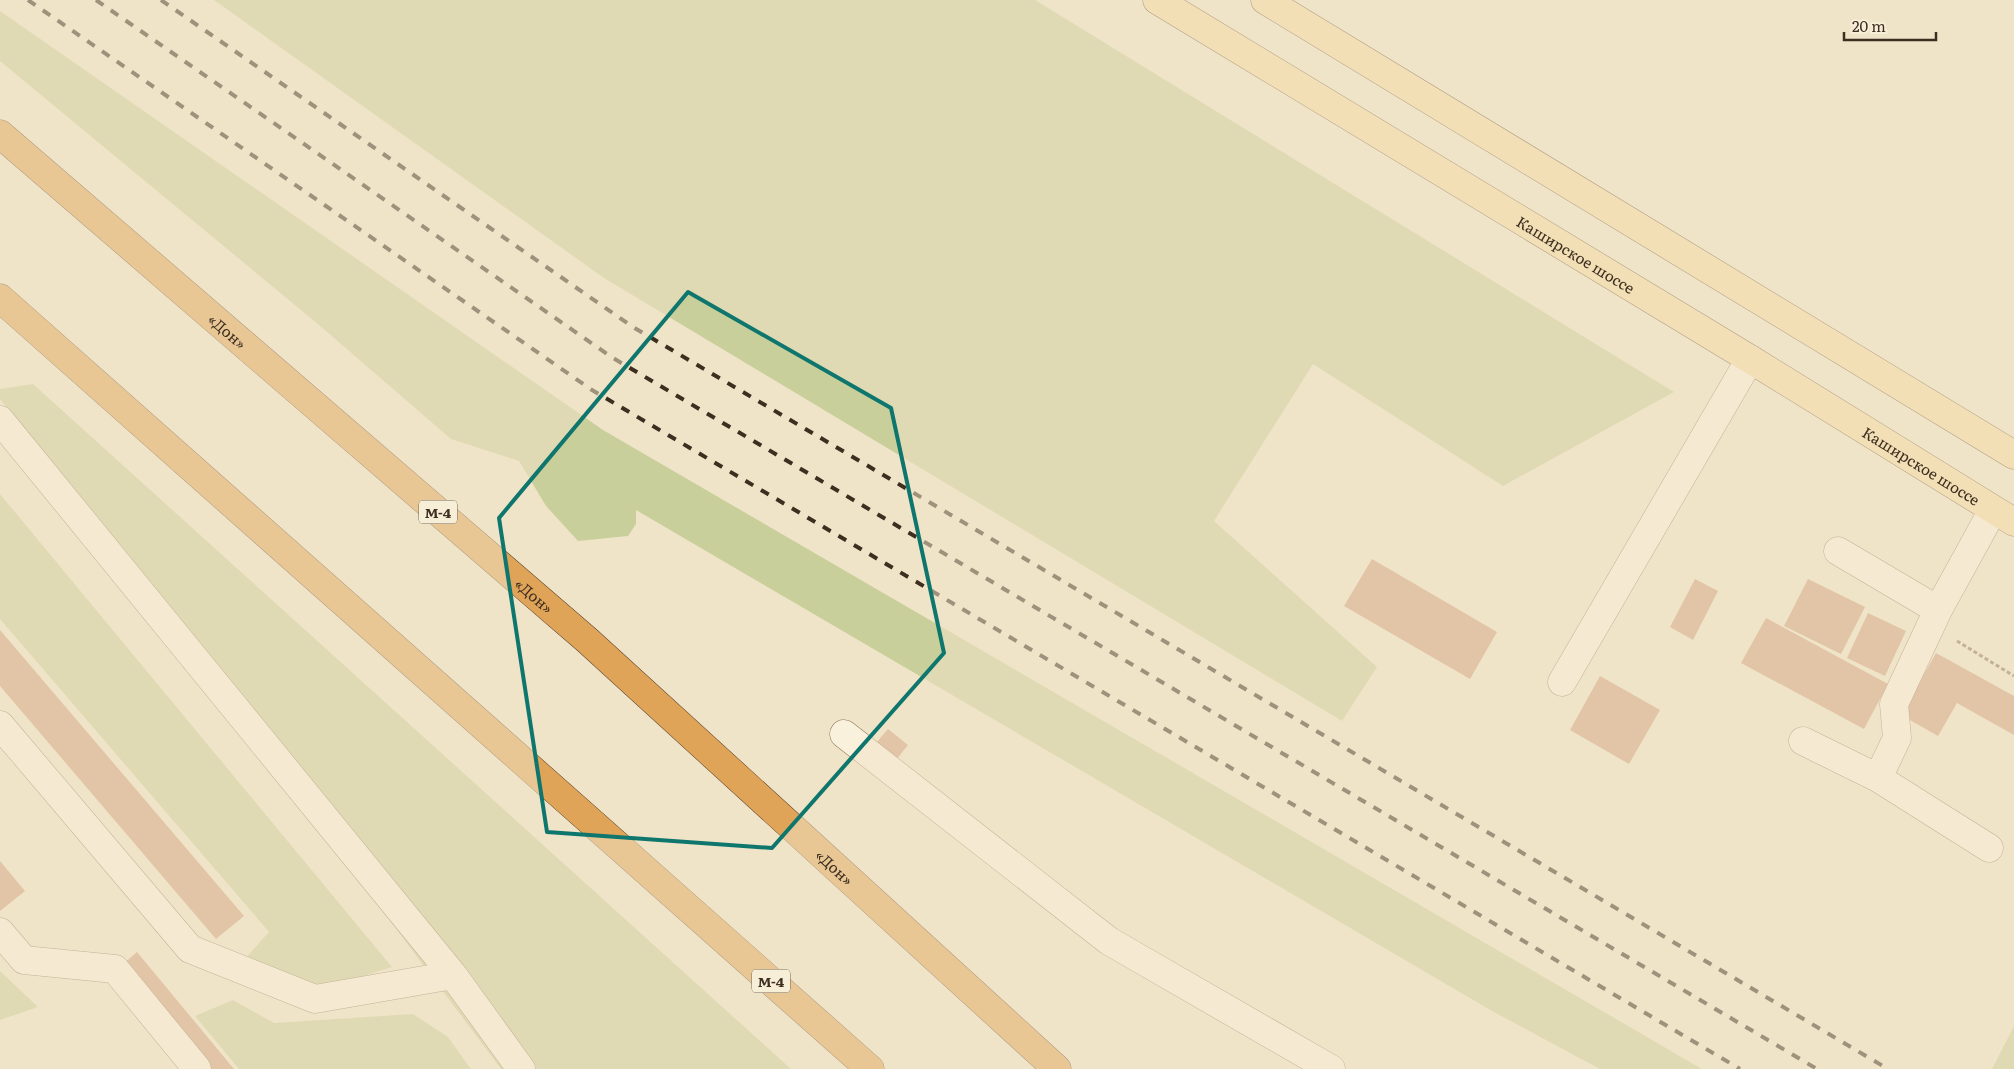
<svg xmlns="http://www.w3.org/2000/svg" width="2014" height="1069" font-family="Literata,serif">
<rect width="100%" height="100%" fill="#f0e4c8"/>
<!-- green -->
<path fill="#c9cf9b" d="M 214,0 L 1035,0 L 1674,392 L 1503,486 L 1313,364 L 1214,521 L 1377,667 L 1342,721 L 604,278 Z
M 0,11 L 603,430 L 1702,1069 L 1600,1069 L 1492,1011 L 636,510 L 636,524 L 628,536 L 578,541 L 546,506 L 519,461 L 451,439 L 319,325 L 0,61 Z
M 33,384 L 791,1069 L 501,1069 L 0,399 L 0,389 Z
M 0,494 L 392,967 L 319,990 L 242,962 L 269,932 L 0,619 Z
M 0,971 L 38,1007 L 0,1020 Z
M 233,1000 L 274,1023 L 413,1014 L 448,1037 L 471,1069 L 239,1069 L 195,1016 Z
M 2014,1026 L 2014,1069 L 1992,1069 Z"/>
<!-- building -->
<path fill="#cf9f7d" d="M 1372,559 L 1497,632 L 1470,679 L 1344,606 Z
M 1695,579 L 1718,591 L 1693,640 L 1670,627 Z
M 1808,579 L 1865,607 L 1841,654 L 1784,626 Z
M 1868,613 L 1906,631 L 1885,676 L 1847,658 Z
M 1766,618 L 1888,684 L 1864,729 L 1741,663 Z
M 0,630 L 244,916 L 216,939 L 0,686 Z
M 1936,653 L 2014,696 L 2014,735 L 1957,703 L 1938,736 L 1901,715 Z
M 1600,676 L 1660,710 L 1629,764 L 1570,730 Z
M 888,729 L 908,745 L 896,760 L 876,743 Z
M 0,861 L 25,891 L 0,911 Z
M 137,952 L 234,1069 L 208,1069 L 122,965 Z"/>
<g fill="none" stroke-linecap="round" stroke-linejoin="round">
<defs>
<path id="minor" d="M 0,420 L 453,975 L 521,1069
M 1838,551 L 1938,610 L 1993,510
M 1938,610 L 1894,704 L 1897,738 L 1878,778 L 1989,848
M 1562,682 L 1750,359
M 0,725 L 190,949 L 315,999 L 453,975
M 844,734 L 1109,941 L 1331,1069
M 1803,741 L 1878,778
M 0,932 L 24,960 L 115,969 L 197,1069"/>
<g id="major">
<path id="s1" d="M 1157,0 L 1750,359 L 2014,522"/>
<path d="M 1265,0 L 2014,455"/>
</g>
<g id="highway">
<path id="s2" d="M 0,134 L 587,640 L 1057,1069"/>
<path d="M 0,298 L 870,1069"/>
</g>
</defs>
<!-- minor casing -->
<use href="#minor" stroke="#8d765c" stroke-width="29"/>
<!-- major casing -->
<use href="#major" stroke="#5b4430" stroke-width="29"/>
<!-- highway casing -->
<use href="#highway" stroke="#5b4430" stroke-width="29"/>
<!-- path -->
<path stroke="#8d765c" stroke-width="3" stroke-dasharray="4 2.5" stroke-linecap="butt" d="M 1957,641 L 2014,676"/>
<!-- minor -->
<use href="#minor" stroke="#faf1dc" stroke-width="28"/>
<!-- major -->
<use href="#major" stroke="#f3d9a0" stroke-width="28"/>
<!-- highway -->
<use href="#highway" stroke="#e0a458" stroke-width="28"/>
<!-- rail -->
<path stroke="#3d2e20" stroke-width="4" stroke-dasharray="9 9" stroke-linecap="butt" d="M 28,0 L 592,390 L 1740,1069
M 96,0 L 613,358 L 1817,1069
M 161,0 L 633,327 L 1888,1069"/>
</g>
<!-- marked area -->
<path d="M0 0H2014V1069H0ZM 688,292 L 891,408 L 944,653 L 772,848 L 547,832 L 499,518 Z" fill="#f0e4c8" fill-opacity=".55" fill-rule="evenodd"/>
<path fill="none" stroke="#0f766e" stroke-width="4" stroke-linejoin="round" d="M 688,292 L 891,408 L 944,653 L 772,848 L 547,832 L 499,518 Z"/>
<g text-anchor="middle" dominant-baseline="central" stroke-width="4" stroke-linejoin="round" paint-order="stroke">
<!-- shield labels -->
<g fill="#f7eed8" stroke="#756857" stroke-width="1">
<rect x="419" y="500.5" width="38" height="23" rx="4"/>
<rect x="752" y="969.5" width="38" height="23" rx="4"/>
</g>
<g font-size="14" font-weight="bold" fill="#3d2e20">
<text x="438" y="512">М-4</text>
<text x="771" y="981">М-4</text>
</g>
<!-- street labels -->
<g font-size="15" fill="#3d2e20" stroke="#f7eed8">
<text stroke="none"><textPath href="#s1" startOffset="490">Каширское шоссе</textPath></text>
<text stroke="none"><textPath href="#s2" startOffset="301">«Дон»</textPath></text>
<text stroke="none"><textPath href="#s1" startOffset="895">Каширское шоссе</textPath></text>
<text stroke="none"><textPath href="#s2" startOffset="706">«Дон»</textPath></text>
<text stroke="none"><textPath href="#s2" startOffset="1111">«Дон»</textPath></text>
</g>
</g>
<!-- scale -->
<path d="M1844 32v8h92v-8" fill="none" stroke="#3d2e20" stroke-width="2.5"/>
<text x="1852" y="32" font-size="15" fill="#3d2e20" stroke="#f7eed8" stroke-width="4" paint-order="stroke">20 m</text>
</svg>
